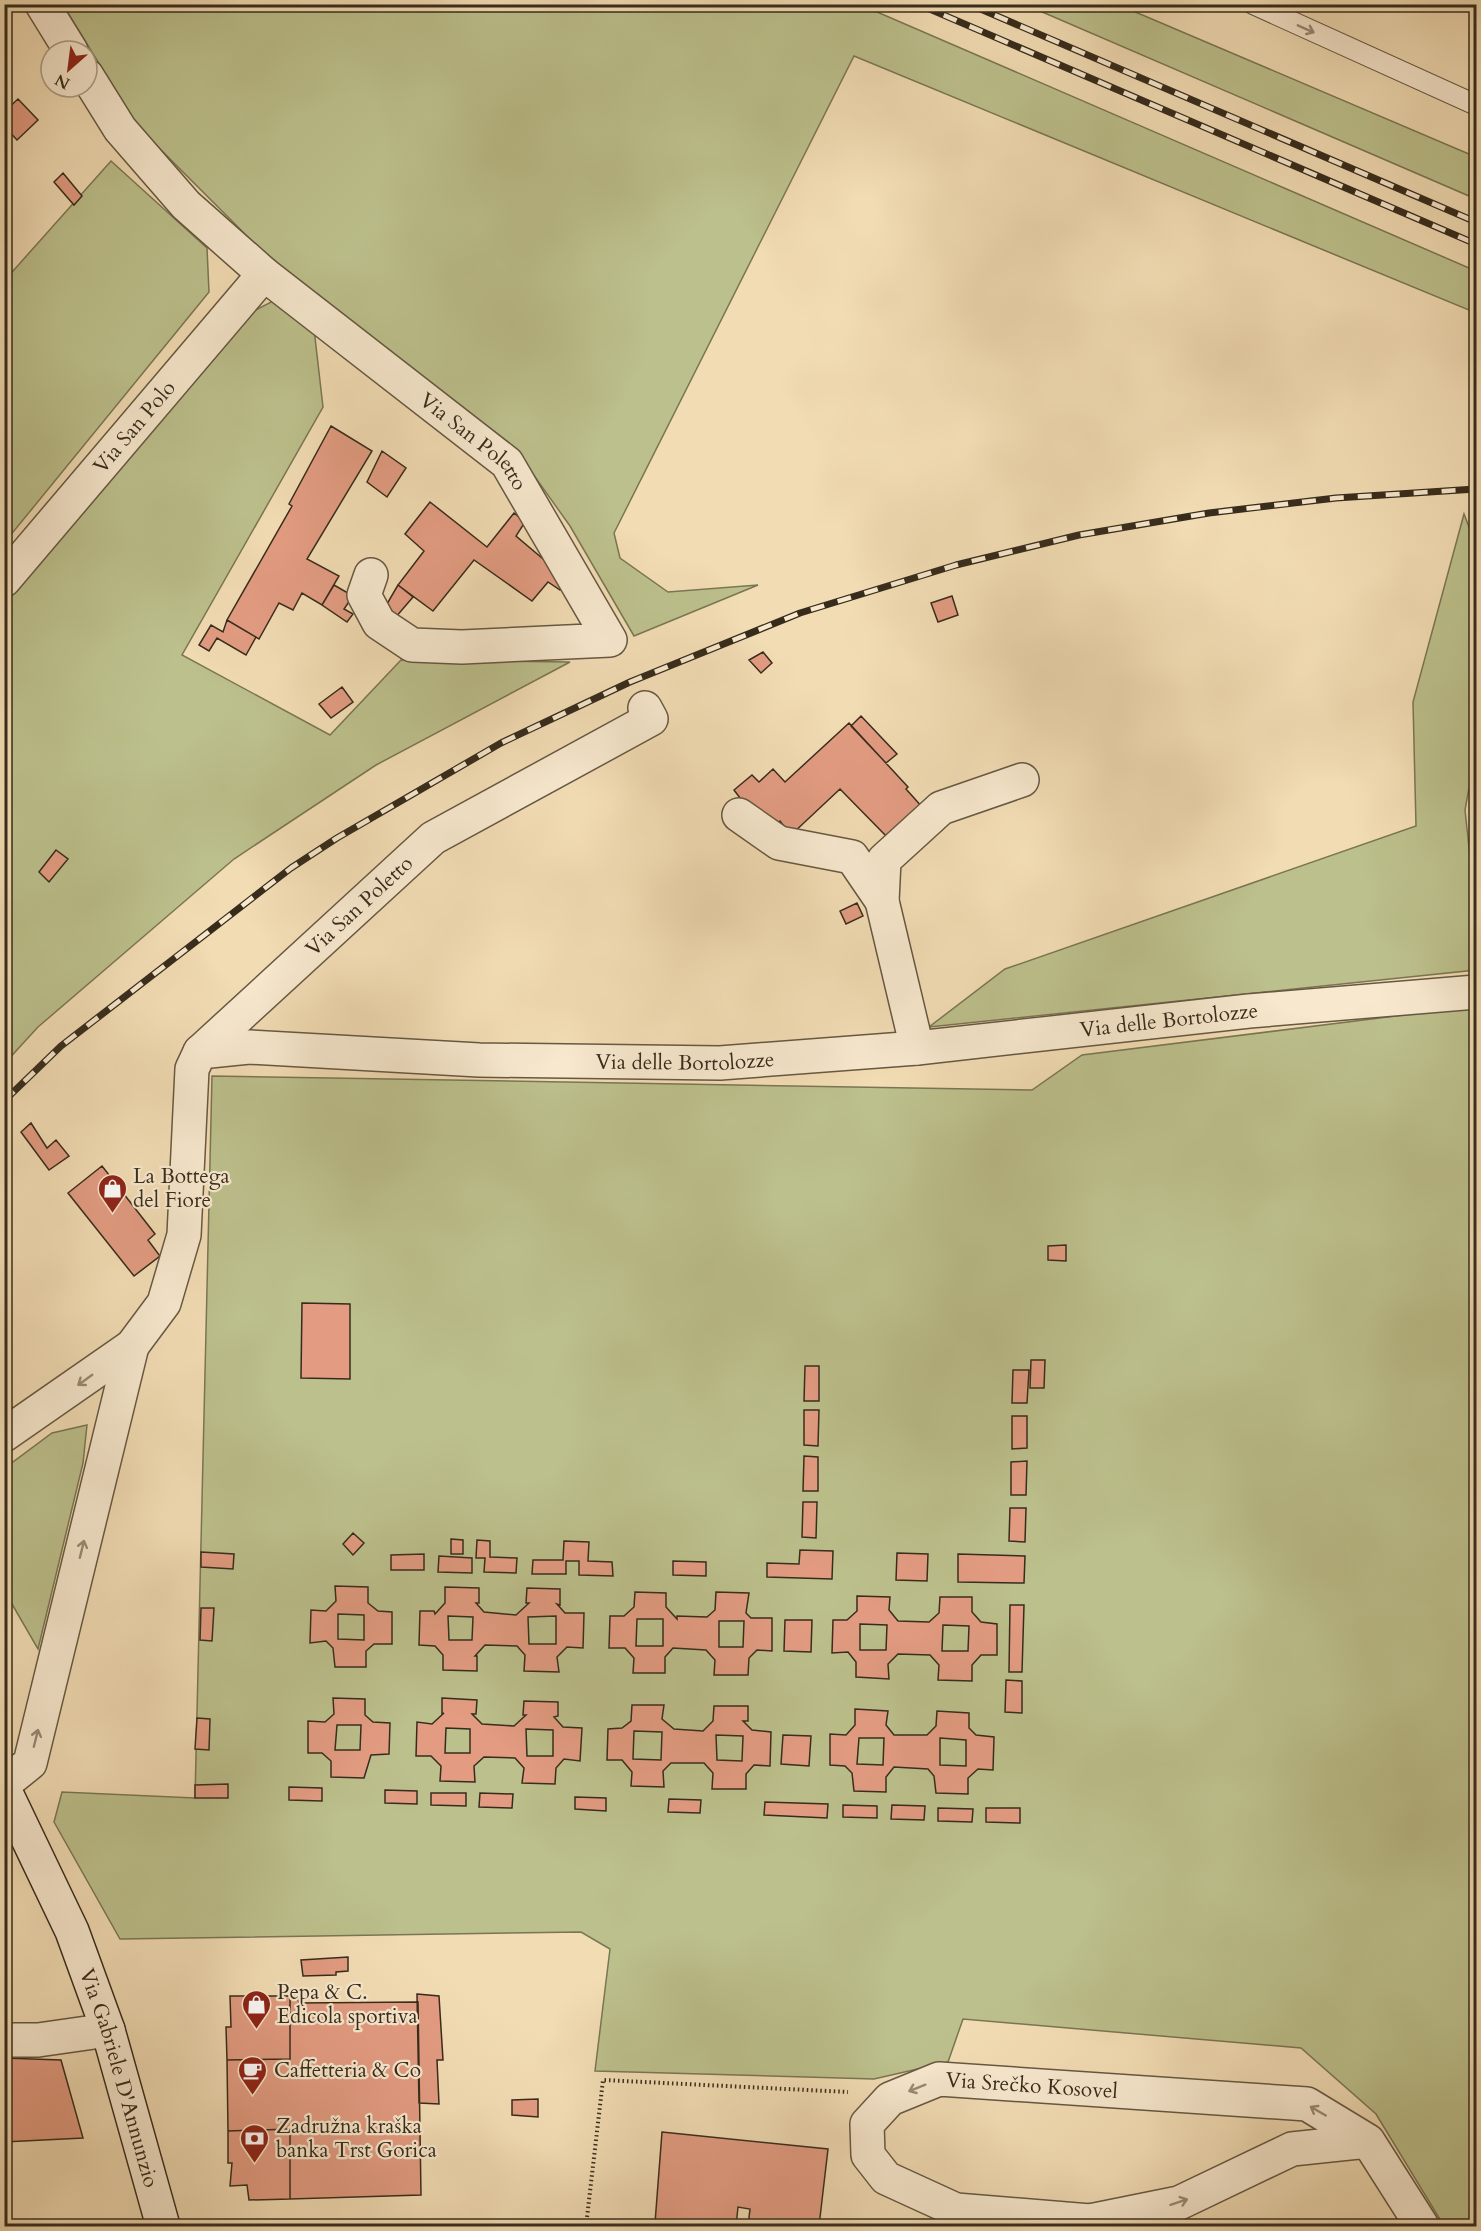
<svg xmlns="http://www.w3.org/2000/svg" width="1481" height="2231" font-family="Cardo,serif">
<rect width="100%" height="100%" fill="#f2dcb4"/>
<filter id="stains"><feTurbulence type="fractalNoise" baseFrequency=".00333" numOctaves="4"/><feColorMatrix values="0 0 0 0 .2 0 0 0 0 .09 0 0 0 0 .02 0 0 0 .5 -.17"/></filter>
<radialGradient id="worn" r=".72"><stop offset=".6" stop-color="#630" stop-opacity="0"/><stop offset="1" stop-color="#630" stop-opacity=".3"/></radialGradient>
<!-- green -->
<path fill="#bcc08c" stroke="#7a7654" stroke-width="1.5" d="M 63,5 L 861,5 L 1476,271 L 1476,313 L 854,56 L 614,533 L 620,558 L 668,592 L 758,585 L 634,636 L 570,526 L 513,446 L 267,256 L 138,127 Z
M 1026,5 L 1119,5 L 1476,157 L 1476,199 Z
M 111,161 L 207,248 L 209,292 L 5,542 L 5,280 Z
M 273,301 L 314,329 L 323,407 L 182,655 L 330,735 L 401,660 L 570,662 L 376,765 L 234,859 L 38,1027 L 5,1063 L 5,604 L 240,318 Z
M 1464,514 L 1476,545 L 1476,749 L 1465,810 L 1472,875 L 1476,886 L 1476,970 L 929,1027 L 1005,969 L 1416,826 L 1413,702 Z
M 1476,1006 L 1476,2226 L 1444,2226 L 1376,2114 L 1301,2048 L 963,2019 L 948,2062 L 874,2079 L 595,2071 L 610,1949 L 581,1932 L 120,1939 L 54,1822 L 62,1792 L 195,1798 L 212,1076 L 1032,1090 L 1082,1055 Z
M 87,1425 L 83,1463 L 38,1649 L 5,1592 L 5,1468 L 52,1433 Z"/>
<!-- building -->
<path fill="#e39c82" stroke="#372c1c" stroke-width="1.5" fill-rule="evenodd" d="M 18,99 L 38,120 L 17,140 L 4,126 L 4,112 Z
M 63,173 L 82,196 L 74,205 L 54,182 Z
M 331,426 L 372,451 L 307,559 L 339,576 L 322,605 L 302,593 L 293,610 L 279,603 L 259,639 L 227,620 L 292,506 L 289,504 Z
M 382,451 L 406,468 L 387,497 L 367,482 Z
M 430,502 L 487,547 L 514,513 L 525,522 L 516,536 L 568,580 L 560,590 L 548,582 L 532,601 L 474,560 L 433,611 L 398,585 L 424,551 L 405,534 Z
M 334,585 L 353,596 L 344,609 L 353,614 L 347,622 L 322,605 Z
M 398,585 L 413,597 L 395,618 L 384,609 Z
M 952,596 L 958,615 L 938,622 L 931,603 Z
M 227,620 L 256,637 L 246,655 L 217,638 L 209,651 L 199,645 L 211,625 L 223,632 Z
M 763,652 L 772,663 L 761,673 L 749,660 Z
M 342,687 L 353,702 L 331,718 L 319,704 Z
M 861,716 L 897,754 L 886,763 L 851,726 Z
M 849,723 L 908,787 L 906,789 L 923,808 L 889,839 L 840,789 L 791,835 L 780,821 L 766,832 L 734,790 L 752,775 L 759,782 L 773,769 L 785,782 Z
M 56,850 L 68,859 L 49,882 L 39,872 Z
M 857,903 L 863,916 L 846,924 L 840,911 Z
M 4,1038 L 11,1046 L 4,1053 Z
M 31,1123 L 47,1148 L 56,1140 L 69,1156 L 49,1170 L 21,1132 Z
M 102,1166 L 155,1234 L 148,1240 L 160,1256 L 134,1276 L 68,1193 Z
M 1066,1245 L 1066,1261 L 1048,1260 L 1048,1246 Z
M 302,1303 L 350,1304 L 350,1379 L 301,1378 Z
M 1031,1360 L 1045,1360 L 1044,1388 L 1030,1388 Z
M 805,1366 L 819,1366 L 819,1401 L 804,1401 Z
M 1013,1370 L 1029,1370 L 1027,1403 L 1012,1403 Z
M 804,1410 L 819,1410 L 818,1446 L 804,1445 Z
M 1012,1416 L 1027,1416 L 1027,1448 L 1012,1449 Z
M 804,1456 L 818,1457 L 818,1491 L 803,1491 Z
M 1027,1461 L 1026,1495 L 1011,1495 L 1011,1462 Z
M 803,1502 L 817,1502 L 816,1538 L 802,1537 Z
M 1010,1508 L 1026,1508 L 1025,1542 L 1009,1541 Z
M 353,1533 L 364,1543 L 353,1555 L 343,1544 Z
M 451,1539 L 463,1540 L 463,1554 L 451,1554 Z
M 477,1540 L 490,1541 L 490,1557 L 517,1558 L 516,1573 L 484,1572 L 485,1558 L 476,1558 Z
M 564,1541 L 589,1542 L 588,1561 L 612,1562 L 613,1576 L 579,1575 L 579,1561 L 566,1561 L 566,1574 L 532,1574 L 533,1560 L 563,1560 Z
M 800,1550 L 833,1551 L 832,1579 L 767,1577 L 767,1563 L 799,1564 Z
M 201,1552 L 234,1554 L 233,1569 L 201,1567 Z
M 897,1553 L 928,1554 L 927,1581 L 896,1580 Z
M 424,1554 L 424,1570 L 391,1570 L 391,1555 Z
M 958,1554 L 1025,1556 L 1024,1583 L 958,1582 Z
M 439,1556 L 472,1558 L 472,1573 L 438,1572 Z
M 673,1561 L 706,1562 L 706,1576 L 673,1575 Z
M 335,1586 L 368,1587 L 368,1603 L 378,1611 L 392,1612 L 392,1644 L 374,1644 L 366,1651 L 366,1667 L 335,1667 L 333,1648 L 326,1641 L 310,1643 L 311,1610 L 326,1611 L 336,1601 ZM 338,1614 L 364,1615 L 364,1640 L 338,1639 Z
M 445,1587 L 479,1588 L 479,1603 L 476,1603 L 484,1612 L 516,1615 L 529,1603 L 526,1603 L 527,1588 L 560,1589 L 560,1605 L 557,1604 L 565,1613 L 584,1613 L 583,1648 L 567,1647 L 557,1657 L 559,1672 L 524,1671 L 525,1655 L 517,1646 L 485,1645 L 475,1656 L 477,1656 L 477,1671 L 443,1670 L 443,1655 L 435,1646 L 419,1645 L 420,1611 L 434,1611 L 435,1614 L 445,1603 ZM 448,1616 L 473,1617 L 472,1640 L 449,1640 ZM 556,1616 L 556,1644 L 529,1644 L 528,1617 Z
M 635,1592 L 666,1593 L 666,1607 L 677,1619 L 677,1616 L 707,1617 L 715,1610 L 716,1592 L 749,1593 L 746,1613 L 751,1618 L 772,1618 L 772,1651 L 757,1650 L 749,1658 L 748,1675 L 714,1675 L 715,1660 L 706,1650 L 673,1648 L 665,1657 L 665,1673 L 633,1673 L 634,1658 L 625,1648 L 609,1648 L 610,1616 L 624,1616 L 634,1607 ZM 637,1619 L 663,1619 L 663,1646 L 636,1646 ZM 719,1621 L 744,1621 L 743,1647 L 719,1647 Z
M 857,1596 L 890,1597 L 889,1610 L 898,1621 L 929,1622 L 939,1613 L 940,1597 L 972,1597 L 972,1612 L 981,1622 L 997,1624 L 997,1655 L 981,1655 L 972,1665 L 972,1681 L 938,1680 L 939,1665 L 930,1655 L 898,1654 L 888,1664 L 889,1679 L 856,1677 L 856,1662 L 848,1652 L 832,1653 L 833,1620 L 847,1620 L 857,1611 ZM 860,1624 L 887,1625 L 886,1650 L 860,1650 ZM 943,1625 L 969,1626 L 968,1651 L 942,1651 Z
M 1010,1605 L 1024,1605 L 1022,1672 L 1009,1672 Z
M 201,1608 L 214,1608 L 212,1641 L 200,1640 Z
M 785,1620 L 812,1620 L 811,1652 L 784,1651 Z
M 1006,1680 L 1022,1681 L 1022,1713 L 1005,1712 Z
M 333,1698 L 365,1699 L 365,1715 L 373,1722 L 390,1723 L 389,1754 L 371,1755 L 364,1778 L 331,1777 L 331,1761 L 322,1753 L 308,1753 L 308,1721 L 325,1722 L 334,1714 ZM 337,1725 L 361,1725 L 360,1750 L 335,1750 Z
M 442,1698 L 477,1700 L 476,1714 L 472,1714 L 482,1724 L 514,1726 L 526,1715 L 523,1715 L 524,1701 L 558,1702 L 558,1716 L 554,1717 L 563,1727 L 582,1728 L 580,1761 L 564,1759 L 556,1768 L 555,1784 L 522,1783 L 524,1768 L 515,1758 L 484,1757 L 474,1766 L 475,1782 L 440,1781 L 441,1766 L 431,1756 L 416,1756 L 417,1722 L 432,1724 L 444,1713 L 442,1714 ZM 446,1728 L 470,1729 L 470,1753 L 445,1753 ZM 526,1729 L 553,1730 L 553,1756 L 527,1756 Z
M 632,1705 L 664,1705 L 662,1719 L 674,1729 L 703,1731 L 713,1721 L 714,1706 L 748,1706 L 748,1721 L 743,1721 L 752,1730 L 771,1732 L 770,1766 L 754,1765 L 746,1774 L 746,1789 L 712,1789 L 713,1773 L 704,1763 L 671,1763 L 663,1771 L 664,1787 L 631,1786 L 632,1772 L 622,1760 L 607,1760 L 608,1729 L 622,1728 L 631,1721 ZM 634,1731 L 662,1732 L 661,1760 L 633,1759 ZM 716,1735 L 743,1736 L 742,1761 L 717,1760 Z
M 855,1709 L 888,1711 L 886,1725 L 894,1735 L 927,1735 L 936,1726 L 937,1711 L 969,1713 L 969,1728 L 976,1735 L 994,1737 L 993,1770 L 978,1769 L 968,1778 L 968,1794 L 936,1793 L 934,1776 L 928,1769 L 894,1767 L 886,1777 L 886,1792 L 854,1791 L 852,1773 L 845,1766 L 830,1765 L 830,1734 L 846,1735 L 855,1725 ZM 859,1738 L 884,1738 L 883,1765 L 857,1764 ZM 940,1738 L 966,1740 L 966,1766 L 940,1765 Z
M 197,1718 L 210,1719 L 209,1750 L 195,1749 Z
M 783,1735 L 811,1736 L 809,1766 L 781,1764 Z
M 228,1784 L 228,1798 L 195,1798 L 195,1785 Z
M 289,1787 L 322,1788 L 322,1801 L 289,1800 Z
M 385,1790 L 417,1791 L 417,1804 L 385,1803 Z
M 431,1793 L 466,1793 L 466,1806 L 431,1805 Z
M 480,1793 L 513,1794 L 512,1808 L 479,1807 Z
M 575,1797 L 606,1798 L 606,1811 L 575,1809 Z
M 669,1799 L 701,1800 L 700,1813 L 668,1812 Z
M 765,1802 L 828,1804 L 827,1818 L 764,1815 Z
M 843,1805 L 877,1806 L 877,1818 L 843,1817 Z
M 892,1805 L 925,1806 L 924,1820 L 891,1819 Z
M 938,1808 L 973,1809 L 972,1822 L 938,1821 Z
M 986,1808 L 1020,1808 L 1020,1823 L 986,1822 Z
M 348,1957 L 348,1971 L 336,1972 L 336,1975 L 303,1976 L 301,1960 Z
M 417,1994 L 439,1996 L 443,2060 L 437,2060 L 439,2104 L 419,2103 Z
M 230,1996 L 290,1996 L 290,2059 L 227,2060 L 226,2027 L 231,2027 Z
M 290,1996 L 297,1996 L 299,2003 L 418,2002 L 421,2195 L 290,2199 L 290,2129 L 228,2131 L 227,2060 L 290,2059 Z
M 4,2058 L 61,2060 L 83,2138 L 4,2142 Z
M 538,2099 L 538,2117 L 512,2115 L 512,2100 Z
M 290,2129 L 290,2199 L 249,2200 L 247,2185 L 230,2186 L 232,2163 L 228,2163 L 228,2131 Z
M 662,2132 L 828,2149 L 819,2226 L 748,2226 L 750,2209 L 738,2207 L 736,2226 L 683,2226 L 655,2223 Z"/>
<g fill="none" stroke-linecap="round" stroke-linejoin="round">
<defs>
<path id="lane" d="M 1253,4 L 1476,105"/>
<g id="street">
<path d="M 42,4 L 71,51"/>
<path id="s1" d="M 87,76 L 120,129 L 186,205 L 264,274 L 507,463 L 610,640 L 462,647 L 412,645 L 379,623 L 364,595 L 371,575"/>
<path id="s2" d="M 4,580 L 264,274"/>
<path d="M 739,815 L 779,843 L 852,857 L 882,901"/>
<path d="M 917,1048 L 882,901 L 884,860 L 941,808 L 1022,780"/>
<path id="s3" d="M 200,1052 L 433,838 L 651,719 L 645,708"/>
<path id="s4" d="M 4,1435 L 132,1346 L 164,1303 L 184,1235 L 192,1069 L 200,1052 L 249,1047 L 479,1060 L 720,1063 L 917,1048 L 1249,1011 L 1476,992"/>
<path d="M 4,1784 L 30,1763 L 132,1346"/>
<path d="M 4,2040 L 38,2040 L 108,2030"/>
<path id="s5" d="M 1368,2141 L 1292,2149 L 1179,2203 L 1090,2221 L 956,2210 L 886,2178 L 868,2155 L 867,2124 L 890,2099 L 939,2079 L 1307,2104 L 1368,2141 L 1422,2226"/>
</g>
<g id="secondary">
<path id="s6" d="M 4,1789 L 72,1931 L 108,2030 L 163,2226"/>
</g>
</defs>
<!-- lane casing -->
<use href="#lane" stroke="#665842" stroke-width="22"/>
<!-- street casing -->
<use href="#street" stroke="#665842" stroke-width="36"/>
<!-- secondary casing -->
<use href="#secondary" stroke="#372c1c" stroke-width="36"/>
<!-- path -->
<path stroke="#372c1c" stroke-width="4" stroke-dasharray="1.5 3" stroke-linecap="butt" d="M 586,2226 L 603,2080 L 848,2092"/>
<!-- lane -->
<use href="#lane" stroke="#f7e8ce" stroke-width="20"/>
<!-- street -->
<use href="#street" stroke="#f7e8ce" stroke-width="33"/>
<!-- secondary -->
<use href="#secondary" stroke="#f7e8ce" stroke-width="33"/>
<defs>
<path id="rail" d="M 918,4 L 1476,244
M 969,4 L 1476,222
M 4,1101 L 61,1046 L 291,868 L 337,838 L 501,743 L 630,682 L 800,613 L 956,565 L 1079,535 L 1209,513 L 1336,498 L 1476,489"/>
</defs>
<!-- rail casing -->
<use href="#rail" stroke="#372c1c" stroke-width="7"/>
<!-- rail -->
<use href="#rail" stroke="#f7e8ce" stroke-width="4.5" stroke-dasharray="14" stroke-linecap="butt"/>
</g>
<!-- one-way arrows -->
<defs><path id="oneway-shaft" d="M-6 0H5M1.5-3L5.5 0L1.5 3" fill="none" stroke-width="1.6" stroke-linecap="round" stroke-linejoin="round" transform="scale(1.5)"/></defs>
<g stroke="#978a75">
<use href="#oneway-shaft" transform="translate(1306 29) rotate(24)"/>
<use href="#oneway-shaft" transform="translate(85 1380) rotate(144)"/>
<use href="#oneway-shaft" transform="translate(82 1549) rotate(-76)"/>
<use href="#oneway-shaft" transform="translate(36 1738) rotate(-76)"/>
<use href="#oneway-shaft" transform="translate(917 2088) rotate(158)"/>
<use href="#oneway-shaft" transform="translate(1318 2111) rotate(-150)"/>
<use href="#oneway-shaft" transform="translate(1179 2202) rotate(-18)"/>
</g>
<!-- icons -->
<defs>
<symbol id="shop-pin" viewBox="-11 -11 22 30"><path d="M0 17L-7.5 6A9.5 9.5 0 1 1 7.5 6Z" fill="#8f2418" stroke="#f7e8ce"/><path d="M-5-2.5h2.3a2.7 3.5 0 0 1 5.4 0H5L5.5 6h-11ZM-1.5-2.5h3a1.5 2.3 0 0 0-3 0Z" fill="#fff"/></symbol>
<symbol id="cafe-pin" viewBox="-11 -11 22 30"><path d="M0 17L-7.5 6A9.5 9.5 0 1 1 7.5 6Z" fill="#8f2418" stroke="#f7e8ce"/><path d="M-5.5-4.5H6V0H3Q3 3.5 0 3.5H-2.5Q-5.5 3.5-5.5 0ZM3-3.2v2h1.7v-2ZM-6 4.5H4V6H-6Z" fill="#fff"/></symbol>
<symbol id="bank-pin" viewBox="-11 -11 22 30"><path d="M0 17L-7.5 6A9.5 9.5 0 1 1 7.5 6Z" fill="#8f2418" stroke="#f7e8ce"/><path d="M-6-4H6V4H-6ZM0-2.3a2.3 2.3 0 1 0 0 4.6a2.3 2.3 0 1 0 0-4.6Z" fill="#fff"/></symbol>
</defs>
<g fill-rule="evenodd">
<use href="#shop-pin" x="96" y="1172" width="33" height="45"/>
<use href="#shop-pin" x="240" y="1988" width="33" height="45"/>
<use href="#cafe-pin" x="236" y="2054" width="33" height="45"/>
<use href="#bank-pin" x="238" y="2122" width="33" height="45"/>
</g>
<g text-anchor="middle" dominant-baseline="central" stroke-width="4.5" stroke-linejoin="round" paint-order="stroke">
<!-- street labels -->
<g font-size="21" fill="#372c1c" stroke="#f7e8ce">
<text stroke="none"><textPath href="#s2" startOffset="201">Via San Polo</textPath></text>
<text stroke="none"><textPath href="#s1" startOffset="536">Via San Poletto</textPath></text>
<text stroke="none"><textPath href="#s3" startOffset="216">Via San Poletto</textPath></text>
<text stroke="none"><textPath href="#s4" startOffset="1437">Via delle Bortolozze</textPath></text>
<text stroke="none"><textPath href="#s4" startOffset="951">Via delle Bortolozze</textPath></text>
<text stroke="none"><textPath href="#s6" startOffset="312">Via Gabriele D'Annunzio</textPath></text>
<text stroke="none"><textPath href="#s5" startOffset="744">Via Srečko Kosovel</textPath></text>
</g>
<!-- poi labels -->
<g font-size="21" fill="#372c1c" stroke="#f7e8ce" text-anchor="start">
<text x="133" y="1176">La Bottega<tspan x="133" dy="24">del Fiore</tspan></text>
<text x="277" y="1992">Pepa &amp; C.<tspan x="277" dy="24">Edicola sportiva</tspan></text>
<text x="274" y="2070">Caffetteria &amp; Co</text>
<text x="276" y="2126">Zadružna kraška<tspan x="276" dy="24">banka Trst Gorica</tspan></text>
</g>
</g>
<!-- margin -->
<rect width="1481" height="2231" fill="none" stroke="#f2dcb4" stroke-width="24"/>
<rect x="6" y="6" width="1469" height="2219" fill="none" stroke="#372c1c" stroke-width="3"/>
<rect x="12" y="12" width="1457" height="2207" fill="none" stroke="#372c1c" stroke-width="1.5"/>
<!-- north arrow -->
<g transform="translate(69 69) rotate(208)"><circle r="28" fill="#f7e8ce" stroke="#aa9d87" stroke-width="1.5"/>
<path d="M0-4.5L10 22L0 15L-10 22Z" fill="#8f2418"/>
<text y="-9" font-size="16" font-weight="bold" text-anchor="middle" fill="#372c1c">N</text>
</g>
<rect width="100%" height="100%" filter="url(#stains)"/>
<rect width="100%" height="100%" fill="url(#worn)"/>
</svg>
